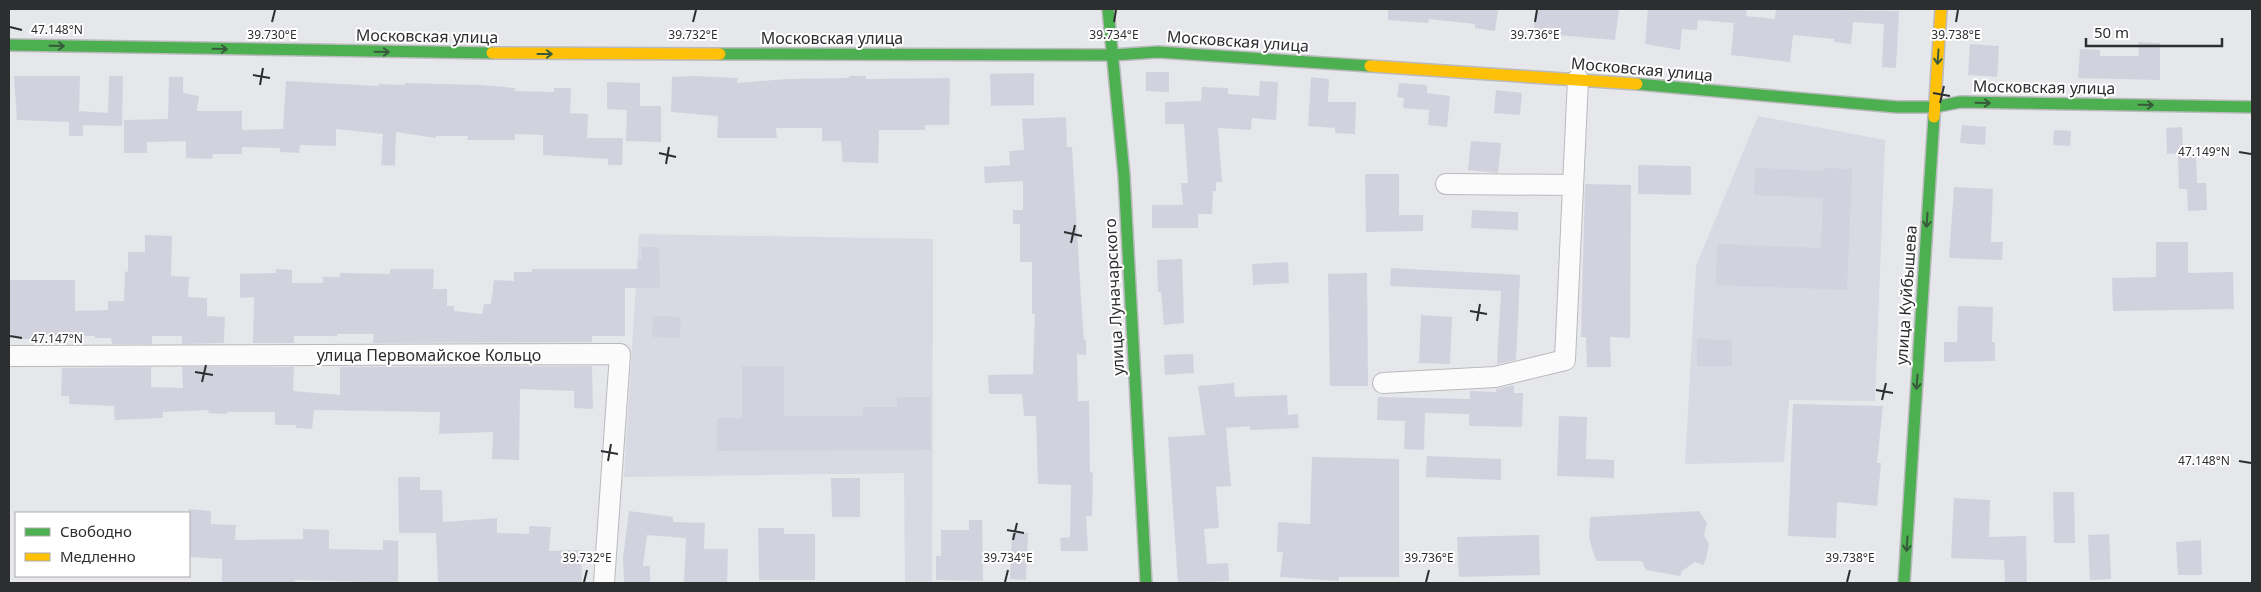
<svg xmlns="http://www.w3.org/2000/svg" width="2261" height="592" font-family="'Noto Sans',sans-serif">
<rect width="100%" height="100%" fill="#e6e7eb"/>
<!-- built -->
<path fill="#d8d9e2" d="M 1758,116 L 1885,140 L 1875,401 L 1789,400 L 1784,462 L 1685,464 L 1696,266 Z
M 639,234 L 933,239 L 932,583 L 905,583 L 904,473 L 624,477 Z"/>
<!-- building -->
<path fill="#d1d2de" d="M 1388,9 L 1498,9 L 1495,31 L 1475,28 L 1475,24 L 1429,19 L 1428,23 L 1388,20 Z
M 1536,9 L 1619,9 L 1615,40 L 1533,33 Z
M 1648,9 L 1747,9 L 1746,16 L 1775,19 L 1776,9 L 1899,11 L 1896,68 L 1882,67 L 1884,24 L 1853,22 L 1851,44 L 1834,42 L 1834,39 L 1793,35 L 1790,62 L 1731,55 L 1734,23 L 1698,20 L 1697,30 L 1682,29 L 1680,50 L 1645,44 Z
M 2138,42 L 2160,43 L 2160,80 L 2078,78 L 2080,49 L 2100,50 L 2100,56 L 2139,56 Z
M 1970,44 L 1999,46 L 1997,77 L 1968,75 Z
M 1146,72 L 1169,72 L 1169,92 L 1146,91 Z
M 1034,73 L 1034,105 L 991,106 L 990,74 Z
M 14,76 L 80,76 L 79,111 L 108,113 L 109,76 L 123,76 L 122,126 L 83,125 L 83,136 L 69,136 L 69,122 L 17,120 Z
M 694,76 L 738,78 L 737,83 L 787,79 L 849,78 L 849,76 L 866,76 L 866,79 L 950,78 L 949,125 L 925,125 L 925,130 L 879,130 L 878,163 L 843,162 L 841,141 L 822,141 L 822,128 L 776,128 L 777,138 L 717,138 L 718,116 L 671,112 L 672,77 Z
M 169,77 L 183,77 L 183,93 L 199,96 L 197,111 L 242,111 L 242,130 L 283,129 L 286,81 L 379,86 L 379,84 L 405,85 L 405,83 L 480,85 L 515,88 L 515,91 L 554,92 L 554,88 L 571,88 L 570,113 L 588,114 L 587,138 L 623,138 L 622,165 L 608,165 L 608,159 L 543,155 L 543,135 L 515,134 L 515,140 L 467,140 L 468,136 L 436,136 L 436,138 L 396,132 L 395,166 L 381,165 L 383,134 L 336,129 L 336,146 L 300,145 L 299,153 L 280,152 L 280,148 L 242,147 L 242,154 L 213,154 L 212,159 L 186,158 L 186,141 L 147,142 L 147,153 L 124,153 L 124,120 L 168,119 Z
M 1311,77 L 1329,79 L 1328,102 L 1356,102 L 1355,134 L 1335,133 L 1335,128 L 1308,126 Z
M 1260,81 L 1278,82 L 1276,120 L 1252,118 L 1251,130 L 1218,128 L 1222,182 L 1216,182 L 1216,191 L 1213,191 L 1212,214 L 1198,214 L 1198,228 L 1152,228 L 1152,205 L 1183,205 L 1181,183 L 1188,183 L 1184,124 L 1165,124 L 1165,102 L 1201,101 L 1202,87 L 1228,88 L 1228,94 L 1259,96 Z
M 607,82 L 640,83 L 640,106 L 661,106 L 661,142 L 626,141 L 627,110 L 607,109 Z
M 1399,83 L 1427,85 L 1427,93 L 1450,96 L 1447,127 L 1428,125 L 1429,110 L 1403,108 L 1404,98 L 1397,97 Z
M 1496,90 L 1522,93 L 1520,115 L 1494,113 Z
M 1066,117 L 1067,147 L 1072,147 L 1081,298 L 1084,340 L 1086,340 L 1086,355 L 1077,354 L 1078,401 L 1089,401 L 1090,472 L 1093,473 L 1092,516 L 1086,516 L 1088,551 L 1061,551 L 1060,538 L 1070,537 L 1071,485 L 1038,484 L 1036,416 L 1024,416 L 1022,394 L 989,394 L 988,375 L 1033,374 L 1035,314 L 1032,314 L 1032,262 L 1020,262 L 1020,224 L 1013,224 L 1013,210 L 1023,210 L 1023,181 L 985,183 L 984,167 L 1010,165 L 1009,151 L 1024,150 L 1022,119 Z
M 1962,125 L 1986,127 L 1985,145 L 1960,143 Z
M 2182,127 L 2183,153 L 2167,154 L 2166,128 Z
M 2054,130 L 2071,131 L 2070,146 L 2053,145 Z
M 1471,141 L 1501,143 L 1498,173 L 1468,170 Z
M 2178,156 L 2196,156 L 2197,183 L 2206,183 L 2207,210 L 2188,211 L 2187,189 L 2179,189 Z
M 1638,165 L 1691,166 L 1691,195 L 1638,194 Z
M 1755,168 L 1823,171 L 1824,168 L 1852,169 L 1847,290 L 1716,285 L 1717,244 L 1821,248 L 1823,198 L 1754,195 Z
M 1365,174 L 1399,174 L 1399,215 L 1423,215 L 1423,231 L 1366,232 Z
M 1585,184 L 1631,185 L 1630,338 L 1610,337 L 1611,367 L 1587,367 L 1586,337 L 1581,337 Z
M 1954,187 L 1993,189 L 1991,242 L 2003,242 L 2002,260 L 1949,258 Z
M 1472,210 L 1518,212 L 1518,230 L 1471,228 Z
M 145,235 L 172,236 L 171,276 L 189,277 L 188,297 L 207,298 L 207,316 L 225,317 L 224,343 L 182,344 L 182,336 L 152,336 L 152,344 L 112,344 L 111,338 L 95,338 L 95,336 L 43,335 L 43,340 L 13,338 L 13,334 L 9,334 L 9,280 L 75,280 L 75,311 L 108,310 L 108,301 L 124,301 L 125,271 L 128,272 L 128,252 L 145,252 Z
M 2156,242 L 2188,242 L 2188,273 L 2233,272 L 2234,309 L 2113,311 L 2112,278 L 2156,277 Z
M 642,247 L 659,247 L 660,288 L 625,288 L 625,336 L 592,336 L 592,342 L 373,343 L 374,334 L 337,334 L 337,336 L 294,336 L 294,343 L 253,343 L 254,297 L 240,298 L 240,274 L 276,273 L 276,269 L 292,270 L 292,283 L 323,283 L 323,277 L 340,277 L 340,273 L 390,274 L 390,269 L 434,269 L 433,289 L 447,289 L 447,306 L 454,306 L 454,311 L 482,314 L 484,304 L 491,304 L 494,280 L 514,281 L 514,272 L 532,272 L 532,269 L 638,269 L 638,259 L 642,259 Z
M 1182,259 L 1184,323 L 1164,325 L 1161,292 L 1158,292 L 1157,260 Z
M 1288,262 L 1289,283 L 1253,285 L 1252,264 Z
M 1391,268 L 1520,275 L 1516,360 L 1497,364 L 1501,291 L 1390,286 Z
M 1367,273 L 1368,386 L 1330,386 L 1328,274 Z
M 1958,306 L 1993,307 L 1992,342 L 1995,342 L 1995,361 L 1944,362 L 1944,342 L 1957,342 Z
M 1421,315 L 1452,317 L 1450,364 L 1419,363 Z
M 653,316 L 681,317 L 680,338 L 652,337 Z
M 1697,339 L 1732,340 L 1732,366 L 1697,366 Z
M 1193,354 L 1194,373 L 1165,375 L 1164,355 Z
M 592,366 L 593,409 L 574,408 L 574,391 L 520,389 L 519,460 L 492,459 L 493,432 L 439,434 L 440,412 L 314,410 L 312,429 L 296,428 L 296,425 L 275,425 L 275,412 L 227,412 L 227,414 L 208,413 L 209,410 L 163,412 L 163,418 L 115,420 L 114,406 L 69,404 L 69,396 L 61,396 L 62,368 L 151,367 L 151,387 L 183,388 L 182,367 L 294,367 L 293,391 L 340,395 L 340,367 Z
M 742,366 L 784,366 L 784,416 L 863,416 L 863,407 L 897,407 L 897,397 L 930,397 L 931,450 L 717,451 L 717,418 L 742,418 Z
M 1234,383 L 1235,397 L 1287,395 L 1288,415 L 1298,414 L 1299,428 L 1250,430 L 1250,426 L 1226,428 L 1231,486 L 1216,487 L 1219,528 L 1204,529 L 1207,564 L 1228,563 L 1229,581 L 1178,583 L 1168,437 L 1205,435 L 1198,386 Z
M 1514,385 L 1514,393 L 1523,393 L 1522,427 L 1469,426 L 1469,414 L 1425,413 L 1424,450 L 1404,449 L 1405,421 L 1377,420 L 1378,397 L 1470,399 L 1470,391 L 1496,392 L 1496,389 Z
M 1793,404 L 1883,406 L 1877,463 L 1881,463 L 1877,506 L 1837,502 L 1836,538 L 1788,536 Z
M 1559,416 L 1587,417 L 1586,459 L 1614,460 L 1614,478 L 1557,476 Z
M 1427,456 L 1501,459 L 1501,480 L 1426,477 Z
M 1312,457 L 1399,459 L 1399,577 L 1339,577 L 1339,581 L 1280,577 L 1283,552 L 1277,552 L 1278,522 L 1310,524 Z
M 398,477 L 420,477 L 420,490 L 442,490 L 443,522 L 497,518 L 497,533 L 529,534 L 529,526 L 551,527 L 549,551 L 581,550 L 582,582 L 438,583 L 436,533 L 399,533 Z
M 831,478 L 860,478 L 860,517 L 832,517 Z
M 2053,492 L 2074,492 L 2075,543 L 2054,543 Z
M 1954,498 L 1990,500 L 1989,537 L 2026,536 L 2027,582 L 2005,583 L 2004,560 L 1951,558 Z
M 189,509 L 211,511 L 211,524 L 236,525 L 235,540 L 303,539 L 303,529 L 329,530 L 329,549 L 383,550 L 383,540 L 398,541 L 398,583 L 295,580 L 295,583 L 222,583 L 222,559 L 189,557 Z
M 629,511 L 673,517 L 673,522 L 705,523 L 704,549 L 728,549 L 727,582 L 684,582 L 686,538 L 647,535 L 643,566 L 650,566 L 650,583 L 624,583 L 623,558 Z
M 1699,511 L 1707,523 L 1704,535 L 1709,544 L 1706,559 L 1703,565 L 1695,562 L 1682,571 L 1680,576 L 1646,570 L 1642,561 L 1597,561 L 1593,552 L 1589,538 L 1590,517 Z
M 969,520 L 982,520 L 983,581 L 936,580 L 936,556 L 941,556 L 941,530 L 969,530 Z
M 758,528 L 784,528 L 784,534 L 815,534 L 815,580 L 759,580 Z
M 1012,533 L 1028,533 L 1026,580 L 1010,579 Z
M 2109,534 L 2111,579 L 2090,580 L 2088,535 Z
M 1539,535 L 1540,575 L 1459,577 L 1457,537 Z
M 2201,540 L 2202,575 L 2178,575 L 2176,542 Z"/>
<g fill="none" stroke-linecap="round" stroke-linejoin="round">
<defs>
<path id="street" d="M 1446,184 L 1573,185
M 9,356 L 620,354 L 604,583
M 1383,383 L 1495,377 L 1565,360 L 1578,79"/>
<path id="fast" d="M 1108,9 L 1124,175 L 1146,583
M 9,45 L 492,53
M 720,54 L 1113,55 L 1158,52 L 1370,66
M 1637,84 L 1897,107 L 1935,107 L 1960,102 L 2252,107
M 1904,583 L 1934,117"/>
<path id="slow" d="M 492,53 L 720,54
M 1370,66 L 1637,84
M 1934,117 L 1941,9"/>
</defs>
<!-- street casing -->
<use href="#street" stroke="#bababd" stroke-width="22"/>
<!-- fast casing -->
<use href="#fast" stroke="#bababd" stroke-width="14"/>
<!-- slow casing -->
<use href="#slow" stroke="#bababd" stroke-width="14"/>
<!-- street -->
<use href="#street" stroke="#fbfbfc" stroke-width="20"/>
<!-- fast -->
<use href="#fast" stroke="#4caf50" stroke-width="11"/>
<!-- slow -->
<use href="#slow" stroke="#ffc107" stroke-width="11"/>
</g>
<!-- one-way arrows -->
<defs><path id="oneway-shaft" d="M-6 0H5M1.5-3L5.5 0L1.5 3" fill="none" stroke-width="1.6" stroke-linecap="round" stroke-linejoin="round" transform="scale(1.25)"/></defs>
<g stroke="#385b3b">
<use href="#oneway-shaft" transform="translate(57 46) rotate(1)"/>
<use href="#oneway-shaft" transform="translate(220 49) rotate(1)"/>
<use href="#oneway-shaft" transform="translate(382 52) rotate(1)"/>
<use href="#oneway-shaft" transform="translate(545 54)"/>
<use href="#oneway-shaft" transform="translate(1938 57) rotate(94)"/>
<use href="#oneway-shaft" transform="translate(1983 103) rotate(1)"/>
<use href="#oneway-shaft" transform="translate(2146 105) rotate(1)"/>
<use href="#oneway-shaft" transform="translate(1927 220) rotate(94)"/>
<use href="#oneway-shaft" transform="translate(1917 382) rotate(94)"/>
<use href="#oneway-shaft" transform="translate(1907 544) rotate(94)"/>
</g>
<!-- ticks -->
<path fill="none" stroke="#2d2e30" stroke-width="2" d="M 272,22 L 275,10M 693,22 L 696,10M 1114,22 L 1116,10M 1535,22 L 1537,10M 1956,22 L 1958,10M 10,27 L 22,30M 253,75 L 270,78M 260,85 L 263,68M 1933,93 L 1950,96M 1940,103 L 1944,86M 2239,152 L 2251,154M 659,153 L 676,157M 666,164 L 669,147M 1064,232 L 1082,236M 1071,243 L 1075,225M 1470,311 L 1487,314M 1477,321 L 1480,304M 10,336 L 22,338M 195,372 L 213,375M 202,382 L 206,365M 1876,390 L 1893,393M 1882,400 L 1886,383M 601,451 L 618,454M 608,461 L 611,444M 2239,461 L 2251,463M 1007,530 L 1024,533M 1013,540 L 1017,523M 584,582 L 587,570M 1005,582 L 1008,570M 1426,582 L 1429,570M 1847,582 L 1850,570"/>
<g text-anchor="middle" dominant-baseline="central" stroke-width="4" stroke-linejoin="round" paint-order="stroke">
<!-- street labels -->
<g font-size="16" fill="#2d2e30" stroke="#fff">
<text transform="translate(427 36) rotate(1)">Московская улица</text>
<text x="832" y="38">Московская улица</text>
<text transform="translate(1238 41) rotate(4)">Московская улица</text>
<text transform="translate(1642 69) rotate(5)">Московская улица</text>
<text transform="translate(2044 87) rotate(1)">Московская улица</text>
<text transform="translate(1906 295) rotate(-86)">улица Куйбышева</text>
<text transform="translate(1114 297) rotate(-93)">улица Луначарского</text>
<text x="429" y="355">улица Первомайское Кольцо</text>
</g>
</g>
<g font-size="12" text-anchor="middle" fill="#2d2e30" stroke="#fff" stroke-width="4" stroke-linejoin="round" paint-order="stroke">
<text x="57" y="34">47.148°N</text>
<text x="272" y="39">39.730°E</text>
<text x="693" y="39">39.732°E</text>
<text x="1114" y="39">39.734°E</text>
<text x="1535" y="39">39.736°E</text>
<text x="1956" y="39">39.738°E</text>
<text x="2204" y="156">47.149°N</text>
<text x="57" y="343">47.147°N</text>
<text x="2204" y="465">47.148°N</text>
<text x="587" y="562">39.732°E</text>
<text x="1008" y="562">39.734°E</text>
<text x="1429" y="562">39.736°E</text>
<text x="1850" y="562">39.738°E</text>
</g>
<!-- border -->
<rect width="2261" height="592" fill="none" stroke="#2d2e30" stroke-width="20"/>
<!-- legend -->
<rect x="15" y="512" width="175" height="65" fill="#ffffff" stroke="#ababac"/>
<rect x="25" y="528" width="25" height="8" fill="#4caf50" stroke="#ababac"/>
<text x="60" y="537" font-size="15" fill="#2d2e30">Свободно</text>
<rect x="25" y="553" width="25" height="8" fill="#ffc107" stroke="#ababac"/>
<text x="60" y="562" font-size="15" fill="#2d2e30">Медленно</text>
<!-- scale -->
<path d="M2086 38v8h136v-8" fill="none" stroke="#2d2e30" stroke-width="2.5"/>
<text x="2094" y="38" font-size="15" fill="#2d2e30" stroke="#ffffff" stroke-width="4" paint-order="stroke">50 m</text>
</svg>
